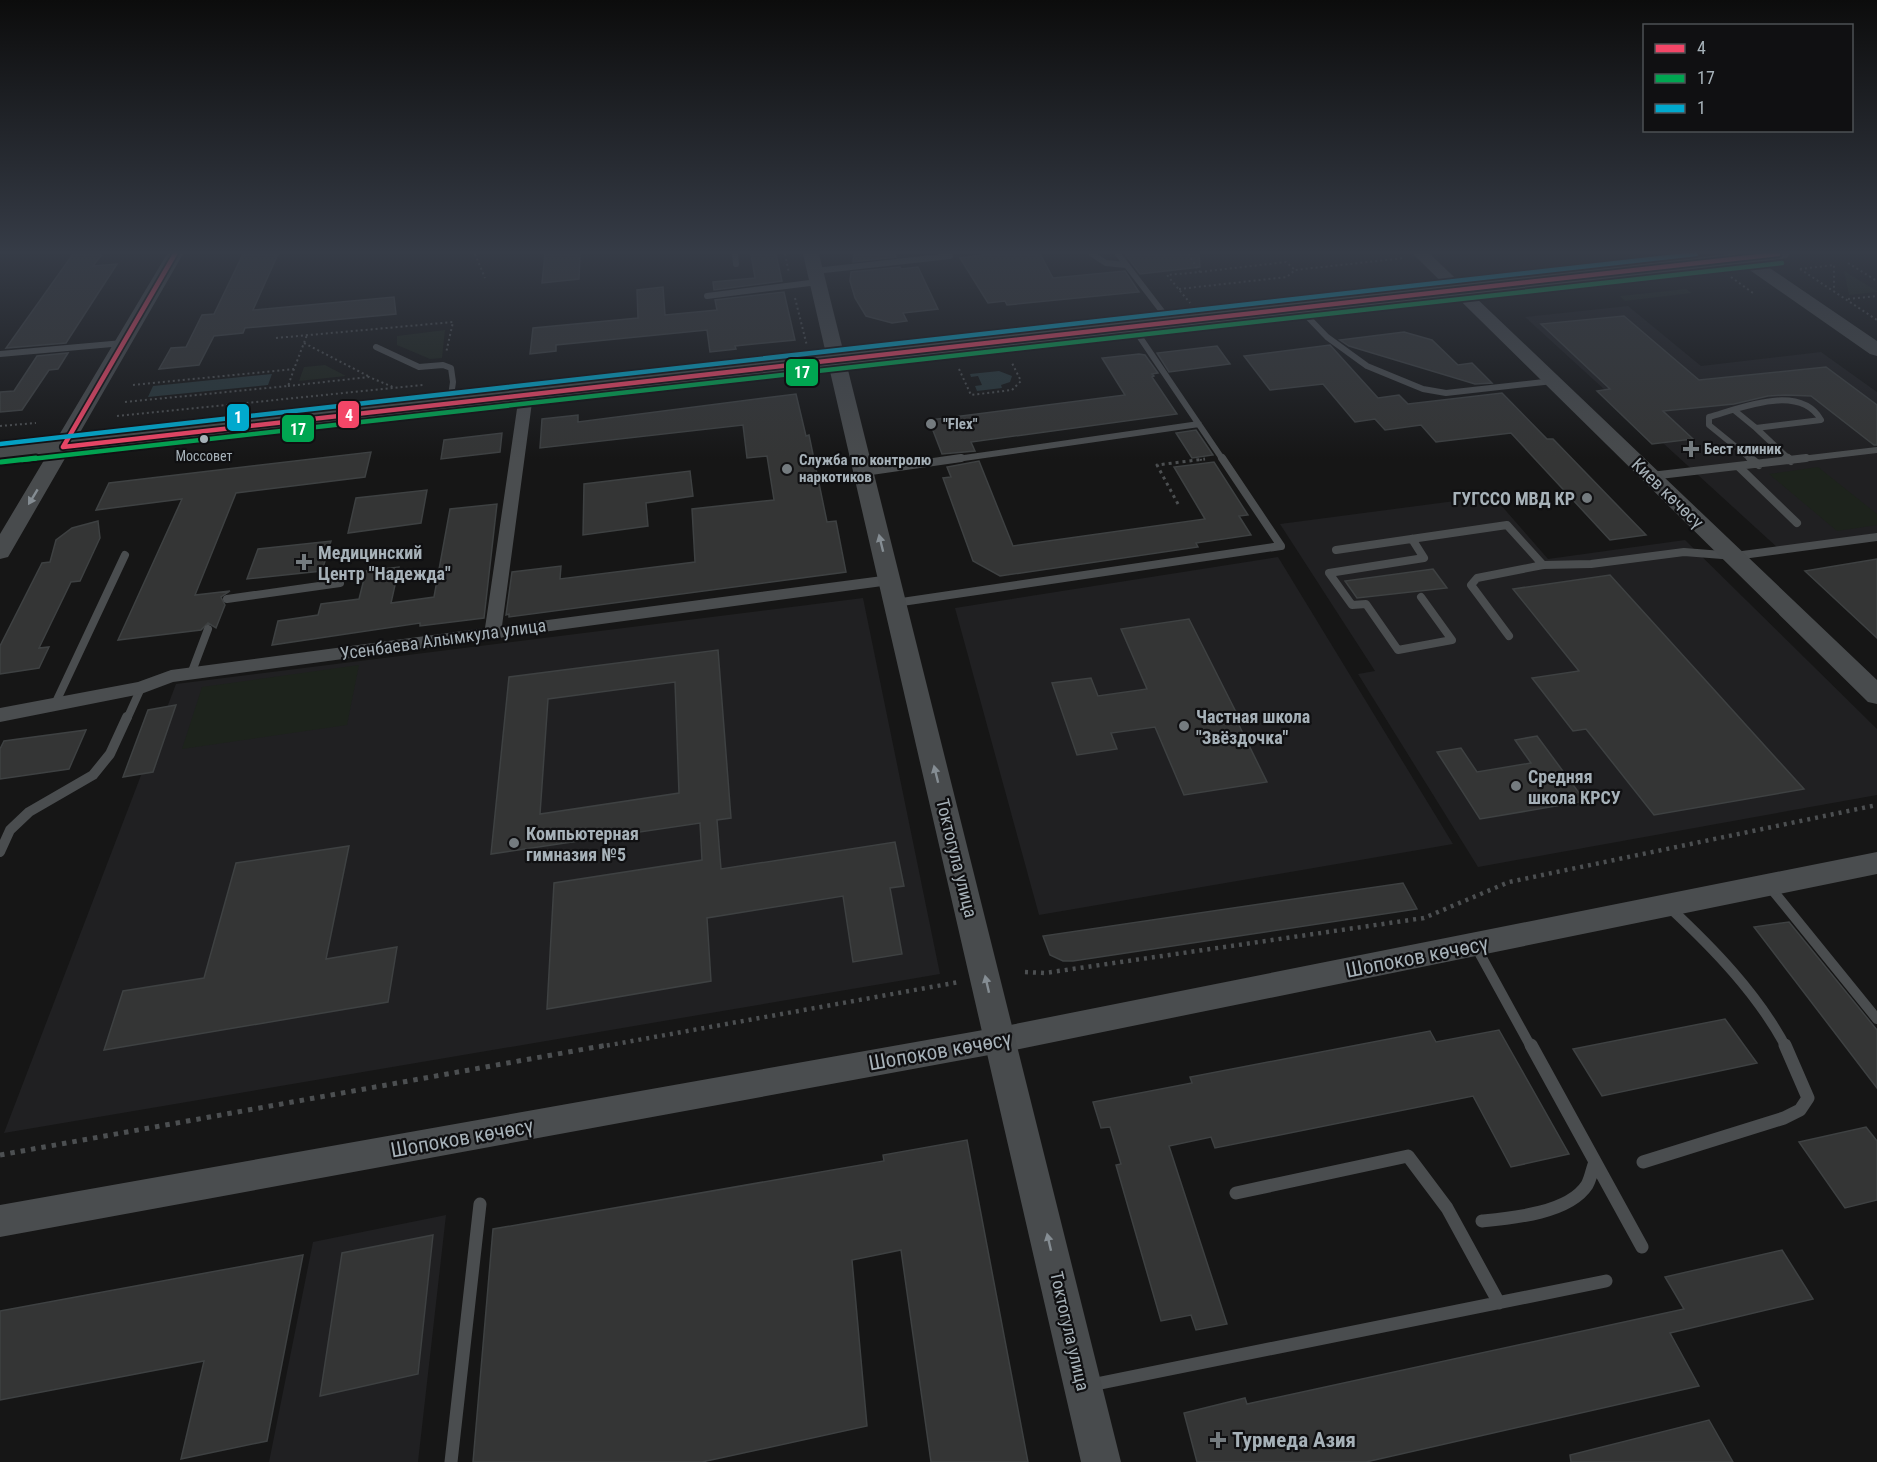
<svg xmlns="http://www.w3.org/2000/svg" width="1877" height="1462" font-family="'Roboto Condensed',sans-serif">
<rect width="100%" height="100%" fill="#161616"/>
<!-- built -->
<path fill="#202022" d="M 1628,306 L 1701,366 L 1821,352 L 1877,392 L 1877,533 L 1779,549 L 1525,317 Z
M 1493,496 L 1548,559 L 1685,540 L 1877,729 L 1877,795 L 1478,867 L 1358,674 L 1375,671 L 1280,524 Z
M 1278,557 L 1453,844 L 1039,915 L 955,608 Z
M 863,598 L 940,974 L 4,1133 L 176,684 Z
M 446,1215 L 418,1462 L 269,1462 L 313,1242 Z"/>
<!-- green -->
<path fill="#1d231c" d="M 1844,271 L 1877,291 L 1877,292 L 1849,295 Z
M 1686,289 L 1692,293 L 1625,301 L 1620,296 Z
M 445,330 L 442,358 L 430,359 L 397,345 L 397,336 Z
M 325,365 L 346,376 L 299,381 L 304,367 Z
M 1818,467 L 1877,514 L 1877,525 L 1837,531 L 1769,474 Z
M 359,665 L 347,725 L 182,749 L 202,687 Z"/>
<!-- water -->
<path fill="#283639" d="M 999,371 L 1012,376 L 1010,382 L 1001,385 L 1002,388 L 977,391 L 975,386 L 982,385 L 978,376 L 971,377 L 970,374 Z
M 272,374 L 268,385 L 148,397 L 153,386 Z"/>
<!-- building -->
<path fill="#343535" stroke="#3e4142" stroke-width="1.5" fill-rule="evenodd" d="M 73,254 L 102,254 L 93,266 L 117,264 L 66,343 L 6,348 Z
M 243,254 L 278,254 L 253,310 L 394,297 L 396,314 L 245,328 L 243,333 L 214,336 L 199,365 L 159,369 L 171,348 L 186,347 L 202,315 L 214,314 Z
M 545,254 L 580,254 L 579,279 L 542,283 Z
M 751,254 L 776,254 L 782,281 L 714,290 L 713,282 L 755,278 Z
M 854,254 L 895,254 L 896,257 L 853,262 Z
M 989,254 L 1040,254 L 1053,278 L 1125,271 L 1139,292 L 1007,305 L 1005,301 L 988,303 L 960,258 Z
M 1125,254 L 1199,254 L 1200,267 L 1140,274 Z
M 900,267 L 901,269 L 918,267 L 938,309 L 903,313 L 907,321 L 892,323 L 866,316 L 855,298 L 850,281 L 851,272 Z
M 663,287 L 665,315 L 717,310 L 715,300 L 784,292 L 795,340 L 735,346 L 736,349 L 710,352 L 707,330 L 556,345 L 556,351 L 530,354 L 533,328 L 638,318 L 637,290 Z
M 1624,316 L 1699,380 L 1826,367 L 1877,405 L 1877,445 L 1874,445 L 1811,396 L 1785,395 L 1768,396 L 1734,404 L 1663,411 L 1693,439 L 1652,444 L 1597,391 L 1610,389 L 1541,324 Z
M 1404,332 L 1432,340 L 1458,365 L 1472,363 L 1492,383 L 1475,384 L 1349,346 L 1340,340 Z
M 1330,345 L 1378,398 L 1399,395 L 1408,404 L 1502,393 L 1547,439 L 1553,439 L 1646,535 L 1610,540 L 1511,433 L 1436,442 L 1421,425 L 1385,430 L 1375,419 L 1355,422 L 1323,384 L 1270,390 L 1244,356 Z
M 1217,346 L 1230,364 L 1169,372 L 1157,353 Z
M 68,353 L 58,369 L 49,370 L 22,410 L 0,412 L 0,392 L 14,391 L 37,356 Z
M 1139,354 L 1145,355 L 1158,373 L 1152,374 L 1154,376 L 1152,377 L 1177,414 L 971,442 L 975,451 L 942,454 L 929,420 L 1125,395 L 1102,358 Z
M 796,394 L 806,436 L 809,435 L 827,522 L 836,521 L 846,572 L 509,617 L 509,614 L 506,615 L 512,572 L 561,566 L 560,579 L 695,562 L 692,509 L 774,500 L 767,456 L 747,458 L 743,425 L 540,448 L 542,419 L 578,415 L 578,422 Z
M 1196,430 L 1213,455 L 1192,458 L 1176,433 Z
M 502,433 L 500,452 L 441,459 L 444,440 Z
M 371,452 L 365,477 L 236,493 L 195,595 L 230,591 L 221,597 L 225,605 L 216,628 L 208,623 L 201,630 L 118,640 L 182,499 L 96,510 L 109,483 Z
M 979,461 L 1013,546 L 1205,519 L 1174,467 L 1214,462 L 1248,515 L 1239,516 L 1251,535 L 1196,543 L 1198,547 L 1000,576 L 973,561 L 943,478 L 951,477 L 947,467 Z
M 690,471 L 693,496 L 646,503 L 648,526 L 583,535 L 584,484 Z
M 427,490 L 421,523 L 348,533 L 356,498 Z
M 497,504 L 484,618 L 420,626 L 420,623 L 272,645 L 278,621 L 318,615 L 321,604 L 359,599 L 366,571 L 399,567 L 391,603 L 434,597 L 450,509 Z
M 98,521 L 100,538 L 80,581 L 71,582 L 39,648 L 49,647 L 39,668 L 0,674 L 0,646 L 42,563 L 50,562 L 56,540 L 72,528 Z
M 331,541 L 322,571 L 247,579 L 258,549 Z
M 1877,559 L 1877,638 L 1805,571 Z
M 1433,569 L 1447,588 L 1357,598 L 1345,581 Z
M 1610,575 L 1698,672 L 1804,789 L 1654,815 L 1586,729 L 1573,731 L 1532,678 L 1579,671 L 1513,589 Z
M 1189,619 L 1237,714 L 1234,715 L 1267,782 L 1184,795 L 1155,727 L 1111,733 L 1117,749 L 1077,755 L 1052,683 L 1091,678 L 1098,696 L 1147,689 L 1121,629 Z
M 718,650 L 731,818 L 717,820 L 721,869 L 895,842 L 904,886 L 890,888 L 902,954 L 853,962 L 843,896 L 707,918 L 711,981 L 547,1009 L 554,883 L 702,860 L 700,823 L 491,854 L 509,677 ZM 675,682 L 679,793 L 540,814 L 548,699 Z
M 176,705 L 153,772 L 123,777 L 148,710 Z
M 86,730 L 69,769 L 0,779 L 0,749 L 4,741 Z
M 1537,736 L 1585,801 L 1480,819 L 1437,752 L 1461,748 L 1477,772 L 1531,763 L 1515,740 Z
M 349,846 L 326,959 L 397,947 L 388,1002 L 104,1050 L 123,991 L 204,978 L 236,863 Z
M 1403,883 L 1417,909 L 1073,961 L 1063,961 L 1050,955 L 1043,936 Z
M 1789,922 L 1877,1030 L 1877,1088 L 1754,927 Z
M 1725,1019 L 1757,1063 L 1602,1096 L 1573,1049 Z
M 1499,1030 L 1569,1154 L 1511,1167 L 1473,1096 L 1215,1148 L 1211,1137 L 1169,1146 L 1227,1324 L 1196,1330 L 1191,1315 L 1161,1321 L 1116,1165 L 1121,1164 L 1110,1127 L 1101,1128 L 1093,1102 L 1192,1083 L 1190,1077 L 1430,1031 L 1436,1042 Z
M 1866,1127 L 1877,1141 L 1877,1200 L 1845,1208 L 1799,1142 Z
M 967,1140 L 1028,1462 L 931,1462 L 901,1250 L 852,1260 L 867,1426 L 702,1462 L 473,1462 L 493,1229 L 884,1161 L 883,1155 Z
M 433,1235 L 418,1374 L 320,1396 L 342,1253 Z
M 1782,1250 L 1813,1299 L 1670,1333 L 1699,1386 L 1366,1462 L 1197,1462 L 1184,1413 L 1245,1398 L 1247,1404 L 1684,1309 L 1665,1277 Z
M 303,1255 L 267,1441 L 181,1459 L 204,1361 L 0,1400 L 0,1311 Z
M 1709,1420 L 1733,1462 L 1571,1462 L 1570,1455 Z"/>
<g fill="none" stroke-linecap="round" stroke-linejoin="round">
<!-- path-far3 -->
<path stroke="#4c4f51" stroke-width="2" stroke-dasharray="2 3" stroke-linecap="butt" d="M 475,254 L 485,278
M 785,254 L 789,273
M 1188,254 L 1200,272 L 1167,275 L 1190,303
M 1848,263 L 1877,281
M 1800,269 L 1877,320
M 1800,269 L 1834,265 L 1834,291
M 1200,272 L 1286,262 L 1295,270
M 1731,277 L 1753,293
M 1179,289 L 1287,277 L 1295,270 L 1404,258
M 795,298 L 807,346
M 1848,299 L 1877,296
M 276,338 L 453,322 L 446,353
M 304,343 L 368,376
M 959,369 L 971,395 L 1012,390 L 1021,381 L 1012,363
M 133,385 L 294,369 L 307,335
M 288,386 L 369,377 L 393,387
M 125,402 L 288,386 L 294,369
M 117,416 L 423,385
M 0,426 L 36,423
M 1200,460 L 1205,459"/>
<!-- path-far2 -->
<path stroke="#4c4f51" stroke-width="3" stroke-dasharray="3 4" stroke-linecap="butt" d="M 1178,504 L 1157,465 L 1205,459"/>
<!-- path-far1 -->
<path stroke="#4c4f51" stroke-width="4.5" stroke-dasharray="3 5" stroke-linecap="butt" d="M 1025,972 L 1045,973 L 1424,918 L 1509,882 L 1877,805
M 599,1047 L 959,982"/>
<!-- path -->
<path stroke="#4c4f51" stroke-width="5" stroke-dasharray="4.5 6" stroke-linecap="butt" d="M 0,1155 L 607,1045"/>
<!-- service-far3 -->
<path stroke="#4a4d4f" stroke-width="6" d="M 735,254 L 736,264
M 1092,254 L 1106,263 L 1126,265
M 1118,254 L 1171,323
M 815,271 L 950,256
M 707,296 L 818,282
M 1300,309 L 1327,337 L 1367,366 L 1423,389 L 1446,393 L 1553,381
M 1133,327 L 1223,460
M 376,347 L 419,367 L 443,365 L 451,368 L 453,382 L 450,403
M 0,354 L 123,343
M 1734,410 L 1756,428
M 950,460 L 1199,424
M 1752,460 L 1709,425 L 1709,417 C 1741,408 1800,383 1821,420 L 1756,428 L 1790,460
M 1793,460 L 1877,450"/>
<!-- service-far2 -->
<path stroke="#4a4d4f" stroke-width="8" d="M 1750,458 L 1759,465
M 1788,458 L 1791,461
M 1739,467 L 1797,523
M 864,472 L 961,458
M 1651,476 L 1806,458
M 1412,539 L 1424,558 L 1329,573 L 1352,605 L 1366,604 L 1398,650 L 1452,640 L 1421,597
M 1336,550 L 1507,525 L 1543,565
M 227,599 L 340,583
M 895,603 L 1281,546 L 1222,458
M 1509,636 L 1471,585 L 1477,578 L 1543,565 L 1591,564 L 1684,552 L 1735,556 L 1877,537
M 191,674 L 208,629
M 55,704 L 125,555
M 127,719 L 141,688"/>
<!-- service-far1 -->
<path stroke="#4a4d4f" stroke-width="10" d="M 0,852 L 10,830 L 29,812 L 93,775 L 110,754 L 127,717
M 1770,887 L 1877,1019
M 1669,907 C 1713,948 1757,993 1786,1047
M 1475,945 L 1531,1047"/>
<!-- service -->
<path stroke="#4a4d4f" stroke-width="13" d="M 1531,1045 L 1642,1247
M 1643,1162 L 1784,1118 L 1800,1110 L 1808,1098 L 1785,1045
M 1236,1193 L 1408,1156 L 1447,1208 L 1499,1303
M 1482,1221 C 1513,1218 1569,1213 1587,1185 C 1591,1178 1592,1169 1595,1162
M 1091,1385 L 1606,1281
M 451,1462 L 480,1204"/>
<!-- minor -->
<path fill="#4a4d4f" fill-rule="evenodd" d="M 526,391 L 533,395 L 502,626 L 890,575 L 896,576 L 898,580 L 896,584 L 890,585 L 173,682 L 141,694 L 0,722 L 0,708 L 138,682 L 171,670 L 485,628 L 519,395 Z"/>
<!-- tertiary -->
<path fill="#4a4d4f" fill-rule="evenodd" d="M 1877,852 L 1877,874 L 1000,1053 L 0,1237 L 0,1205 L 1000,1027 Z"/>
<!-- secondary -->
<path fill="#484b4d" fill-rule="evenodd" d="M 167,254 L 183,254 L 11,552 L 8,557 L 0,559 L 0,534 Z
M 803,254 L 819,254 L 1121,1462 L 1081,1462 Z
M 1413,254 L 1430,254 L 1877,680 L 1877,704 L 1868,702 Z"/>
<!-- primary -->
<path fill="#474a4b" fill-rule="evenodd" d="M 1729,254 L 1790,254 L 1787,258 L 1761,262 L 1877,341 L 1877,356 L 1870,354 L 1741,264 L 0,460 L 0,446 Z"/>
<defs>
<path id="bus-1" d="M 63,447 L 1778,254
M 63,447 L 175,254"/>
<path id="bus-2-far1" d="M 22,460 L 1782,263"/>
<path id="bus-2" d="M 1,462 L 36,458"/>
<path id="bus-3" d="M 0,444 L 1696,254"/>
</defs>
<!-- bus-1 casing -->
<use href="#bus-1" stroke="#101012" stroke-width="8"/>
<!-- bus-2-far1 casing -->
<use href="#bus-2-far1" stroke="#101012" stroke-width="8"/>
<!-- bus-2 casing -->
<use href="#bus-2" stroke="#101012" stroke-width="9"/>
<!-- bus-3 casing -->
<use href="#bus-3" stroke="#101012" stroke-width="8"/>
<!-- bus-1 -->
<use href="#bus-1" stroke="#f34667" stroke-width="4.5"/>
<!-- bus-2-far1 -->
<use href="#bus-2-far1" stroke="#00a651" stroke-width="4.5"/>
<!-- bus-2 -->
<use href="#bus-2" stroke="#00a651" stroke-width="5"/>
<!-- bus-3 -->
<use href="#bus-3" stroke="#00a9ce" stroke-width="4.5"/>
</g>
<!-- one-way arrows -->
<defs><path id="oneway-solid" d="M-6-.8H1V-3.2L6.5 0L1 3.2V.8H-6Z" transform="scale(1.5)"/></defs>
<g fill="#858d93">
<use href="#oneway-solid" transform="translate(33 497) rotate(121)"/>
<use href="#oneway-solid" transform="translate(881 543) rotate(-104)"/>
<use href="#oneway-solid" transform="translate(936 774) rotate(-104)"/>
<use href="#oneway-solid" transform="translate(987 984) rotate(-103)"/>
<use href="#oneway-solid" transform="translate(1049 1242) rotate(-103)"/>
</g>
<!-- sky -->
<linearGradient id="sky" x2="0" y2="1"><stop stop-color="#0c0c0c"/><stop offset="0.55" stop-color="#363c47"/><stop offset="1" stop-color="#363c47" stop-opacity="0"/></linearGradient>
<rect width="1877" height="459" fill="url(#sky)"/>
<!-- markers -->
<g fill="#747b7f" stroke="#101012" stroke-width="2">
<circle cx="931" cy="424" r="6"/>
<path d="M1688 440h6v6h6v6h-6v6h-6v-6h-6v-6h6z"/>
<circle cx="787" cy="469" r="6"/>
<circle cx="1587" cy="498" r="6"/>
<path d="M301 553h6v6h6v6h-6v6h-6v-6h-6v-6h6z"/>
<circle cx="1184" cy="726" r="6"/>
<circle cx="1516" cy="786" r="6"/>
<circle cx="514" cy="843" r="6"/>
<path d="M1215 1431h6v6h6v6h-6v6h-6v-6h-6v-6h6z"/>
</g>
<circle fill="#a6b1b8" stroke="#101012" stroke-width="2" cx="204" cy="439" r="5"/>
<g text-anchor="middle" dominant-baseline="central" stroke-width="4.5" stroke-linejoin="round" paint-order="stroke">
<!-- far-bus labels -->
<g font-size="14" fill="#a6b1b8" stroke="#101012">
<text x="204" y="456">Моссовет</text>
</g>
<!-- far-poi labels -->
<g font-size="15" font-weight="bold" fill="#a6b1b8" stroke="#101012" text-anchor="start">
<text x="943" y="424">"Flex"</text>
<text x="1704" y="449">Бест клиник</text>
<text x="799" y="460">Служба по контролю<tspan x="799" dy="17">наркотиков</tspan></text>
</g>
<!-- street labels -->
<g font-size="18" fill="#a6b1b8" stroke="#101012">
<text transform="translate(1668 493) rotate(44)">Киев көчөсү</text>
<text transform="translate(443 639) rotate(-8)">Усенбаева Алымкула улица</text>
<text transform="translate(957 858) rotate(76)">Токтогула улица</text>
<text transform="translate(1070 1331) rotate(77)">Токтогула улица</text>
</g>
<!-- poi labels -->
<g font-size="18" font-weight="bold" fill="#a6b1b8" stroke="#101012" text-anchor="start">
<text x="1575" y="498" text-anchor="end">ГУГССО МВД КР</text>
<text x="318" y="552">Медицинский<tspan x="318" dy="21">Центр "Надежда"</tspan></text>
<text x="1196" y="716">Частная школа<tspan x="1196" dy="21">"Звёздочка"</tspan></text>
<text x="1528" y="776">Средняя<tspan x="1528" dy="21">школа КРСУ</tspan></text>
<text x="526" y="833">Компьютерная<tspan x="526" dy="21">гимназия №5</tspan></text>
</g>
<!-- near-street labels -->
<g font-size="21" fill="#a6b1b8" stroke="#101012">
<text transform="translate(1417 957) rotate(-11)">Шопоков көчөсү</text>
<text transform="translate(940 1051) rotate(-10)">Шопоков көчөсү</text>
<text transform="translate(462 1138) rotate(-10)">Шопоков көчөсү</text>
</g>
<!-- near-poi labels -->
<g font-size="21" font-weight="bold" fill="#a6b1b8" stroke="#101012" text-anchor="start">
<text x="1232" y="1440">Турмеда Азия</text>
</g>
</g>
<g stroke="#101012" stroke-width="2">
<rect x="785" y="358" width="34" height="29" rx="6" fill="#00a651"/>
<rect x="337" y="400" width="23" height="29" rx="6" fill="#f34667"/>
<rect x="226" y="403" width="24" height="29" rx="6" fill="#00a9ce"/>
<rect x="281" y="414" width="34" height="29" rx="6" fill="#00a651"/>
</g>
<g font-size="16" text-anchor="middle" font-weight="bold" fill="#fff">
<text x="802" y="378">17</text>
<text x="349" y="421">4</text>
<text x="238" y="423">1</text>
<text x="298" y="435">17</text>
</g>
<!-- legend -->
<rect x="1643" y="24" width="210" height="108" fill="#101012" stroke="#4c5054" stroke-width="1.5"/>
<rect x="1655" y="44" width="30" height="9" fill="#f34667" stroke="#4c5054" stroke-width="1.5"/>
<text x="1697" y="54" font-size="18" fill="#a6b1b8">4</text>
<rect x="1655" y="74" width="30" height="9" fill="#00a651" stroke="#4c5054" stroke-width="1.5"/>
<text x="1697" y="84" font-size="18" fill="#a6b1b8">17</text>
<rect x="1655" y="104" width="30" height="9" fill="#00a9ce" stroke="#4c5054" stroke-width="1.5"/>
<text x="1697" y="114" font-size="18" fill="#a6b1b8">1</text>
</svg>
